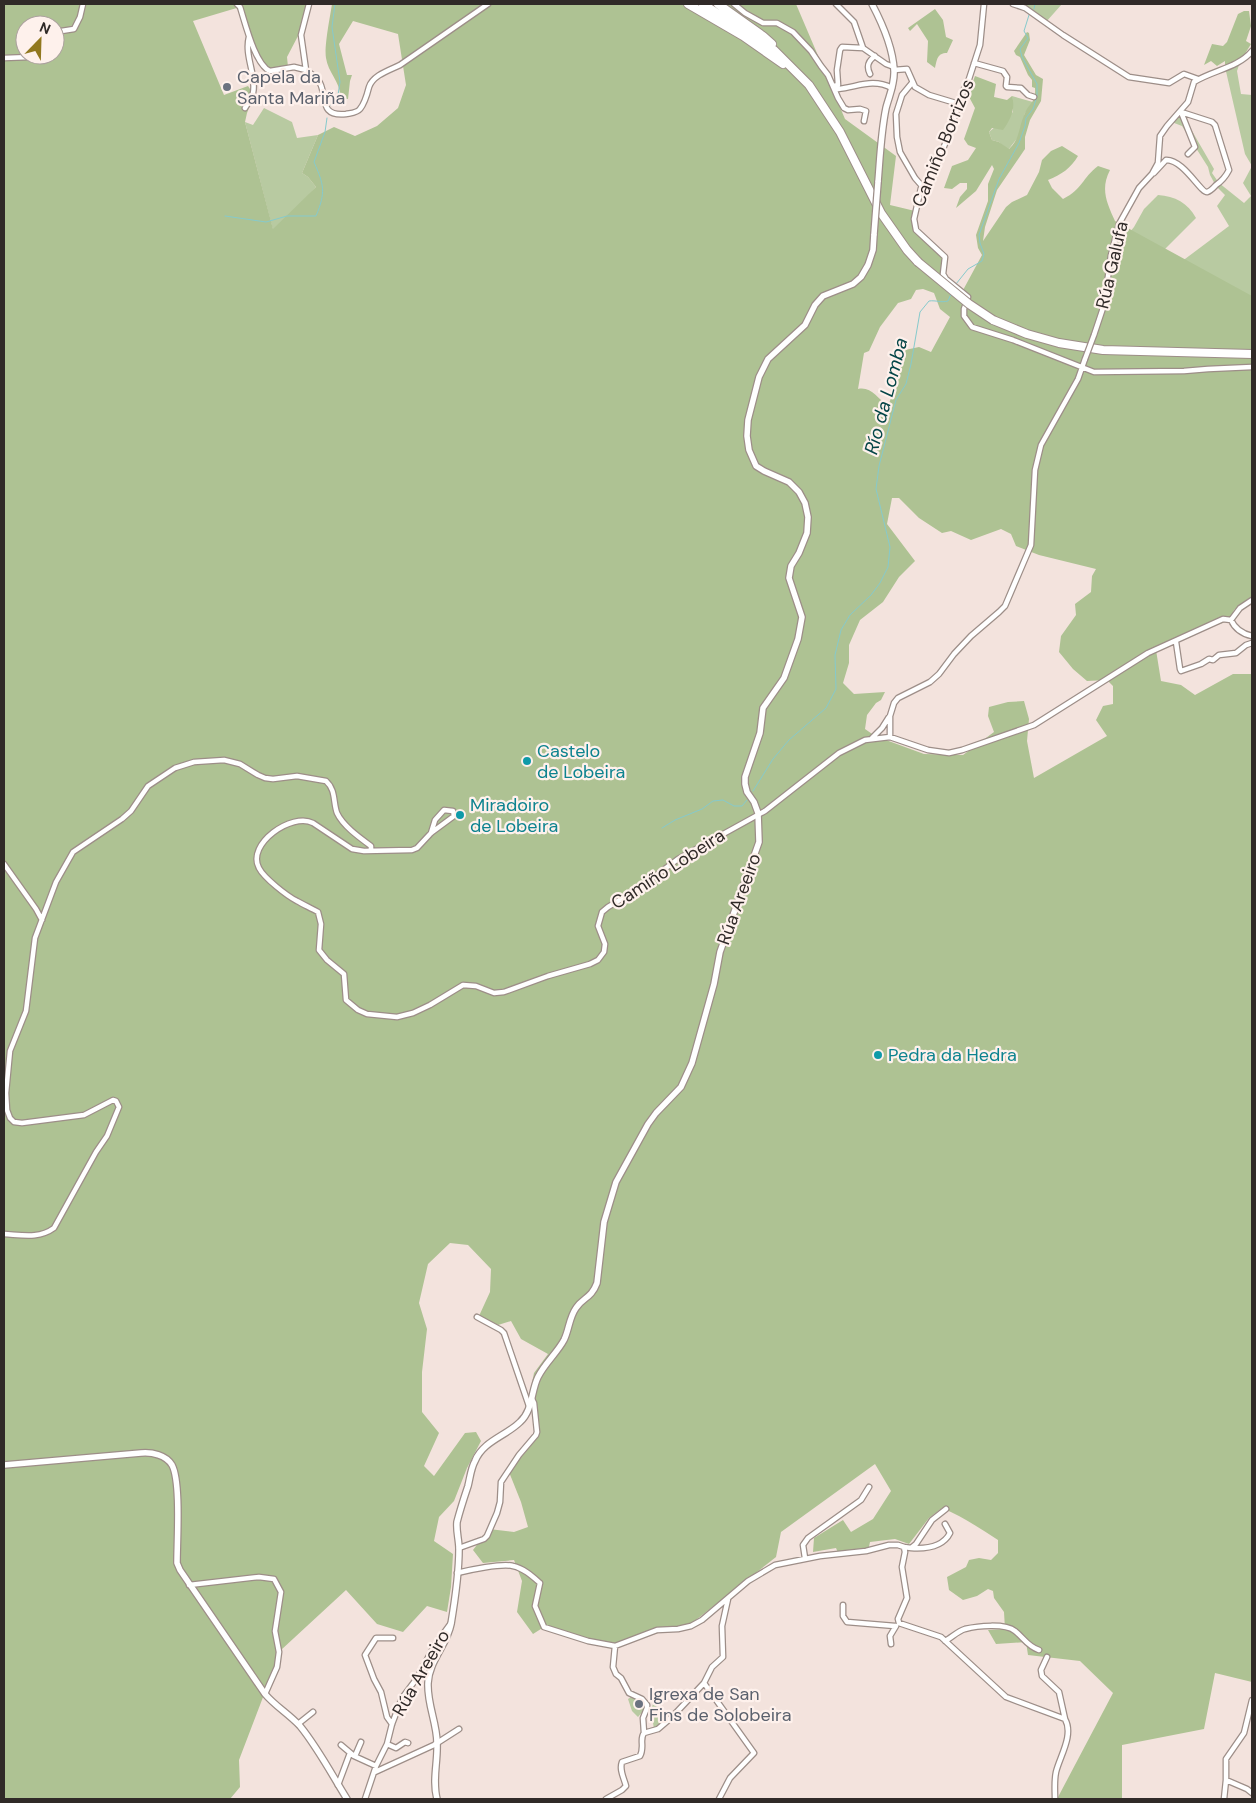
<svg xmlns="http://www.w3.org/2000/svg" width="1256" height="1803" font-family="'DM Sans',sans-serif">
  <rect width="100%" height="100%" fill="#f3e3dd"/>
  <path fill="#b8caa1" d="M1030,4H1062L1046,22L1022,6Z
    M1240,62L1237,71L1241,94L1252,95V312L1181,262L1229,226L1217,206L1225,195L1216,186L1210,175L1208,167L1182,126L1169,121L1181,112L1214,169L1212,173L1219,183L1244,203L1251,196L1243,183L1252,166L1245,154L1225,67Z
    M1012,96L1033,102L1025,113L1019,136L1008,150L999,142L992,140L989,132L1013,112Z
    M264,108L292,122L297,138L318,135L302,173L308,177L316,187L274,234L245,122L253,125Z
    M1158,195C1175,196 1188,203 1196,218L1161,253L1125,238L1134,227L1144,209Z
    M631,1697L642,1701L645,1706L644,1710L638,1717L632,1711L628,1699Z
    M653,1704L670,1717L654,1729L651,1710Z"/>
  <path fill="#aec293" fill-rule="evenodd" d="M4,4H309L298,36L287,57L288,67L266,70L249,37L240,7L193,21L224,95L248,86L254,95L247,113L245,122L273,229L316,187L308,177L302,173L318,135L334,127L355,136L377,126L398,108L406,85L398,34L353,21L339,44L347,75H352L350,81L348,99L340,98C342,84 328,73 326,58C324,47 330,17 332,4H796L845,119L896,156L890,205L915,211L914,225L945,257L943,274L962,292L982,255L978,248L976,235L988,201V184L994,169L992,165L976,191L956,208L960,197L967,189V183H960L952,189L944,188L952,166L968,160L976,148L968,145L964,139L975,108L968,95L975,76L996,84L994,97L1007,100L1012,96C1016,109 1010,120 1003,130L992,128L989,132L992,140L999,142L1009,149C1021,137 1018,128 1025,113C1030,102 1036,103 1035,88L1032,87V80L1028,75L1020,57L1016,55L1014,51L1027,32L1029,33L1030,40L1024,55L1036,75L1043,79L1041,101L1030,120L1025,137V149L997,190L985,227L983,241L1006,207L1012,202L1027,195L1039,172L1042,160L1051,151L1062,146L1078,156C1071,168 1061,175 1048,180L1052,188L1063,199C1083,189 1082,178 1098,166L1110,170C1100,189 1107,203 1115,221L1252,296V596L1234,610L1231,620L1191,634L1156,650L1161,681L1181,685L1195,695L1233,674H1252V1682L1215,1673L1204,1729L1122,1745V1799H1057L1113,1693L1080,1661L1028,1655L1026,1642L996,1644L988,1630L1005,1629L1004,1612L994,1598L993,1591L988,1589L977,1596L963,1600L949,1590L947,1577L966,1567L969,1560L979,1558L991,1560L998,1553V1540C979,1528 962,1516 942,1508L929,1518L909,1544L895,1539L870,1542L868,1551L839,1555L836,1548L813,1552L814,1538L843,1520L851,1532L873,1519L891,1491L875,1464L781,1532L776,1557L692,1623L615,1646L544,1627L533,1634L517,1612L522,1581L514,1560L483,1563L473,1550L489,1529L514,1532L528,1527L521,1502L509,1472L538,1437L531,1388L534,1373L548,1354L521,1339L511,1321L498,1325L479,1316L490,1292L491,1269L468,1245L450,1243L428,1264L419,1303L427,1329L422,1372V1412L439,1433L424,1466L434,1476L465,1433L476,1432L481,1441L467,1468L454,1501L439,1517L434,1541L453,1554L451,1587L447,1612L427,1606L403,1632L377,1624L346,1590L281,1650L239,1760L240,1787L230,1799H4ZM25,25H55V55H25ZM923,289L934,293L940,309L950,317L931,352L919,347L905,350L893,360L900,375L888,406C878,399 871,386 858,389L864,353L869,351L880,327L898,303L911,299L916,290ZM892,498H899L919,518L942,533L951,531L971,540L1001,529L1011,534L1016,546L1039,555L1096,569L1092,576L1091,592L1075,604L1076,615L1061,636L1059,652L1073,669L1087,681L1107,680L1113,686V704L1103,706L1096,720L1107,736L1034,778L1027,741L1029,719L1024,701L1008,702L989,707L988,716L994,732L963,755L924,754L875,736L865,729L867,715L876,703L881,700L885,692L854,694L843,683L849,663V645L860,620L883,602L899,577L915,561L887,524Z
    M935,9L943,20L946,37L953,40L947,53C937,53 937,60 935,68L927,62L928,41L917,24L910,31L908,28Z
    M1244,11H1249L1251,26L1246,41L1251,44L1240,62L1225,67V61L1217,66L1211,61L1204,65L1212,44L1223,46L1227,42L1238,14Z"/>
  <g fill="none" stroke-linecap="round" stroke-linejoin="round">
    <path stroke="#86cacc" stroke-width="1" d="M1034,9L1035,4
      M331,105L338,95L340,82L332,27L335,4
      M225,216L266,222L287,216H316C326,192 324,185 314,162L325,132L327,118
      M956,284L968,269L982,261L984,254L980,243L979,235L999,179L1019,143L1025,126L1026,118L1033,109L1037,96V84L1022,57L1020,49L1028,38L1024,31L1029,15
      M753,791L773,759L789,740L826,708L836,689L835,655L841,630L850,615L871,595L880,583L888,567L890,547L876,489L879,466L896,400L906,384L911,364L920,312L929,301C936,300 941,303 948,301L951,294
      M662,828L675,820L702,809L713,801L723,800L734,806H742L747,800"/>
    <g stroke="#9d8e88" stroke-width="7">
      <path id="minor" d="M237,4L240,7C245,22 255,65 270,71L294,67L306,70L301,35L309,4
        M734,4L745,13L763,23H777L793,32L811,51L821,66L828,75L838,98L844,108L848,110L860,109L866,111L864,121
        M836,4L854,22L863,48
        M984,4L980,45L969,79L964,89L947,139L934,171L928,181L921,188L914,219L916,230L945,257L943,274L946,279L968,297L964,309V316L972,327L1013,340L1094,372L1184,371L1208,369L1252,367
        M1013,4L1025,8L1063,35L1129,77L1169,83L1184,74L1198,79
        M55,32L74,29L80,17L83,4
        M4,58L30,57V55
        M974,63L1003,71L1007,77L1006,86L1007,87L1021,88L1028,95L1034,97
        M306,70C311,74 317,77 320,83C327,97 319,117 346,114C351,113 357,113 360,109C365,103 367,95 369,87C373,75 390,70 400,65L488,4
        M894,70L907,69L915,87L929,95L959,104
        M870,74C866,66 868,61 875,56
        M912,83L902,95L896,114L897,137L900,152L915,178L922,186
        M834,86L838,85L837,70L840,50L842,47L863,48L886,64L894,67
        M837,86L838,89C858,87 872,78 892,88
        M245,108C248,103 252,98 253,93C257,76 244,56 249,37
        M1181,112L1195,147L1188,154
        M1154,173L1166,160C1183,159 1201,193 1207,192C1211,191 1214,187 1216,185C1222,181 1226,176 1229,170L1215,125L1212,122L1181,112
        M1094,335L1104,305L1111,255L1119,224L1139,188L1152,174L1158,163L1160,136L1167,126L1188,102L1194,82C1213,70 1238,68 1252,51
        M1231,620L1240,608L1252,600
        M1176,642L1180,669L1181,671L1201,664L1209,659L1213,660L1219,655L1236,653L1246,645L1252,643
        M890,737V716L894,703L898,698L930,682L939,674L954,654L971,636L999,612L1005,606L1031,545L1035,470L1041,445L1078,379L1085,359
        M872,738L882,728L889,717
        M431,833L435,820L444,810L453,811L454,816L431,833L417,848L412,850L364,851L352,849L313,823C292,812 246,844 259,868C264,878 287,896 297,901C304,905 311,908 318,912L321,924L319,950L327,960L344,974L346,1000L358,1010L367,1014L397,1017L413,1013L430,1005L463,985L476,986L494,993L504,992L548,976L590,964L598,960L604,952L605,944L598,926L602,912L608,907L638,889L678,859L765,811L839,753L865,740L890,737L928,750L949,753L962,750L1034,725L1148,653L1223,619L1231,620C1235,629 1243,634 1252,636
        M4,864L36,909L42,920
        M4,1234C22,1235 39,1239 54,1228L96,1152L107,1136L119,1107L116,1101L113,1100L84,1115L22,1123L14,1122L10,1118L7,1110L6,1093L10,1051L26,1011L35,938L56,882L73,852L122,819L131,811L148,786L175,768L194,762L224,760L240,764L258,775L265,778L273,779L297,776L326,781C336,790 333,802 337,813C343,826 360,838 371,846V851
        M477,1317L501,1330L504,1333L529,1406
        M904,1547L911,1548L916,1544L932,1520L946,1509
        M459,1548L484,1539L487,1536L497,1513L500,1502L501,1482L519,1455L536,1435L537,1432L534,1403L532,1399
        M911,1548C926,1549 943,1547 950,1533L945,1524
        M805,1558L803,1545L808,1538L861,1500L869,1487
        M457,1573C469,1570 502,1563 513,1566C523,1568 532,1576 540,1583L535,1606L544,1627L588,1641L615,1646
        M189,1585L259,1577L274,1579L281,1592L275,1631L279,1652L277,1667L265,1694
        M843,1605V1616L847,1622L895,1626
        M945,1641C951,1638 958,1631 965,1629C977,1626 1005,1623 1015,1631C1024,1638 1027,1646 1039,1650
        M891,1644L890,1636L896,1626
        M1047,1657L1041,1670L1042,1676L1059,1692L1065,1719
        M704,1683L754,1753L730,1778L719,1799
        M1252,1700L1244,1733L1226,1759V1780L1247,1789L1252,1793
        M298,1724L313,1712
        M392,1724L387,1717L381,1692L374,1679L365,1655L376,1638H393
        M644,1733L643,1718L647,1708V1705L642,1699L629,1693L621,1678L616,1674L613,1667L615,1646L657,1630L678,1629L691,1626L702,1620L748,1581L775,1565L820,1556L866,1551L889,1545H898L904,1547L905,1552L902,1567L907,1598L898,1619L899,1623L941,1637L1006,1697L1065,1719C1074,1735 1060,1756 1056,1772C1054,1781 1055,1790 1055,1799
        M387,1744L396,1748L405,1742L408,1743
        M341,1745L354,1756L376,1766
        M355,1756L361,1742
        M375,1772L434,1745L459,1729
        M338,1785L350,1753
        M365,1799L376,1766L387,1744L392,1724L402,1698L417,1678L435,1645L451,1623
        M606,1799L622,1790L626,1786C624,1778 619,1770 622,1762L640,1756C645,1747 639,1739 644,1733L658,1729L672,1717L704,1683L712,1667L723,1657L722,1626L728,1599
        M1224,1799L1226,1780"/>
    </g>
    <g stroke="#9d8e88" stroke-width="8">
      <path id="tertiary" d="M872,4C882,23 893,48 894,70C895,84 889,96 886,108C881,132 880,158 878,182
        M4,1465L141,1453C152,1452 166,1455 172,1465C181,1482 177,1541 177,1563L180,1570L265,1694C275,1706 289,1714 300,1726C318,1748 332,1775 347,1799
        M437,1799C432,1780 438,1762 437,1743C437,1723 427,1704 428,1683C429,1661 447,1645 451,1624C455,1600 459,1573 459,1549C459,1540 456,1531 457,1522C460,1510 464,1498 468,1486C470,1478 471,1468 475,1461C483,1441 506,1436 520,1422C533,1410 531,1391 538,1377C545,1363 557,1353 564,1340C569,1330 569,1318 576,1308C583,1297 591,1299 597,1283L604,1222L616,1182L648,1124L656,1113L681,1087L692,1063L714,984L720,952L759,842L758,813L754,802L747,792L745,784V777L760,733L763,708L784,678L798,639L802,617L789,578L791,566L799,553L807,533L808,517L805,503L799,492L789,482L764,471L756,466L749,450L747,436L748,420L759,377L768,359L805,325L815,305L823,296L853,284L861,277L868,265L873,250L874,234"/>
    </g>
    <g stroke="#9d8e88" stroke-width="10">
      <path id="trunk" d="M688,4L743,36L783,64
        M703,4L774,50L809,85L840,132L881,213L907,250L918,262
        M718,4L763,36L772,44
        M993,320L1027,334L1059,343L1103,350L1252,354"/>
    </g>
    <use href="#minor" stroke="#fff" stroke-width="4.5"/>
    <use href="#tertiary" stroke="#fff" stroke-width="5.5"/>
    <use href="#trunk" stroke="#fff" stroke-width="8"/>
    <g stroke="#9d8e88" stroke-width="7" stroke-linecap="butt">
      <path id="minor-bridge" d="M1085,359L1094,335"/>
    </g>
    <g stroke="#9d8e88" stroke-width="8" stroke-linecap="butt">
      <path id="tertiary-bridge" d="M874,234L878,182"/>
    </g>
    <g stroke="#9d8e88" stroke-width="10" stroke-linecap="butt">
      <path id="trunk-bridge" d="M918,262L969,304L993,320"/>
    </g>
    <use href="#minor-bridge" stroke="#fff" stroke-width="4.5"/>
    <use href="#tertiary-bridge" stroke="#fff" stroke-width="5.5"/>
    <use href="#trunk-bridge" stroke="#fff" stroke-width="8"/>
  </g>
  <g fill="#6b7280" stroke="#fef1ec" stroke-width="2">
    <circle cx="227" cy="87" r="5"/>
    <circle cx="639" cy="1704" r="5"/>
  </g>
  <g fill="#0f9aa8" stroke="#fef1ec" stroke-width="2">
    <circle cx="527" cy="761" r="5"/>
    <circle cx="460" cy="815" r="5"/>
    <circle cx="878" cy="1055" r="5"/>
  </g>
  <g text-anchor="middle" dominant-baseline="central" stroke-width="4.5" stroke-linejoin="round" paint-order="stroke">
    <g font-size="18" fill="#5b616d" stroke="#fef1ec" text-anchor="start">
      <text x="237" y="77">Capela da<tspan x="237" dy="21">Santa Mariña</tspan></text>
      <text x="649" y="1694">Igrexa de San<tspan x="649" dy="21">Fins de Solobeira</tspan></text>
    </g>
    <g font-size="18" fill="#302a28" stroke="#fef1ec">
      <text transform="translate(943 143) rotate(-68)">Camiño Borrizos</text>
      <text transform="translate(1112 265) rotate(-77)">Rúa Galufa</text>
      <text transform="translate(668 869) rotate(-33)">Camiño Lobeira</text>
      <text transform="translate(739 899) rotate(-70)">Rúa Areeiro</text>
      <text transform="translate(421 1673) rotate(-60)">Rúa Areeiro</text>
    </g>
    <g font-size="18" fill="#0d838f" stroke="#fef1ec" text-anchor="start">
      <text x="537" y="751">Castelo<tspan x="537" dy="21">de Lobeira</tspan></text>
      <text x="470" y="805">Miradoiro<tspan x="470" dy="21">de Lobeira</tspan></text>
      <text x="888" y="1055">Pedra da Hedra</text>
    </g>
    <g font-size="19" font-style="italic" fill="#044547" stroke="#fef1ec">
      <text transform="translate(886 396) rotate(-75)">Río da Lomba</text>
    </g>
  </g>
  <rect width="1256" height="1803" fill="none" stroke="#302a28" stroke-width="10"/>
  <g transform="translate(40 40) rotate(23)"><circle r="24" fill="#fef1ec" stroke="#aca19e"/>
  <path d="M0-4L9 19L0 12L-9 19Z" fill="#91781f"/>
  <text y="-8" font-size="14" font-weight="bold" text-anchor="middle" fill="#302a28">N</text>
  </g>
</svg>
